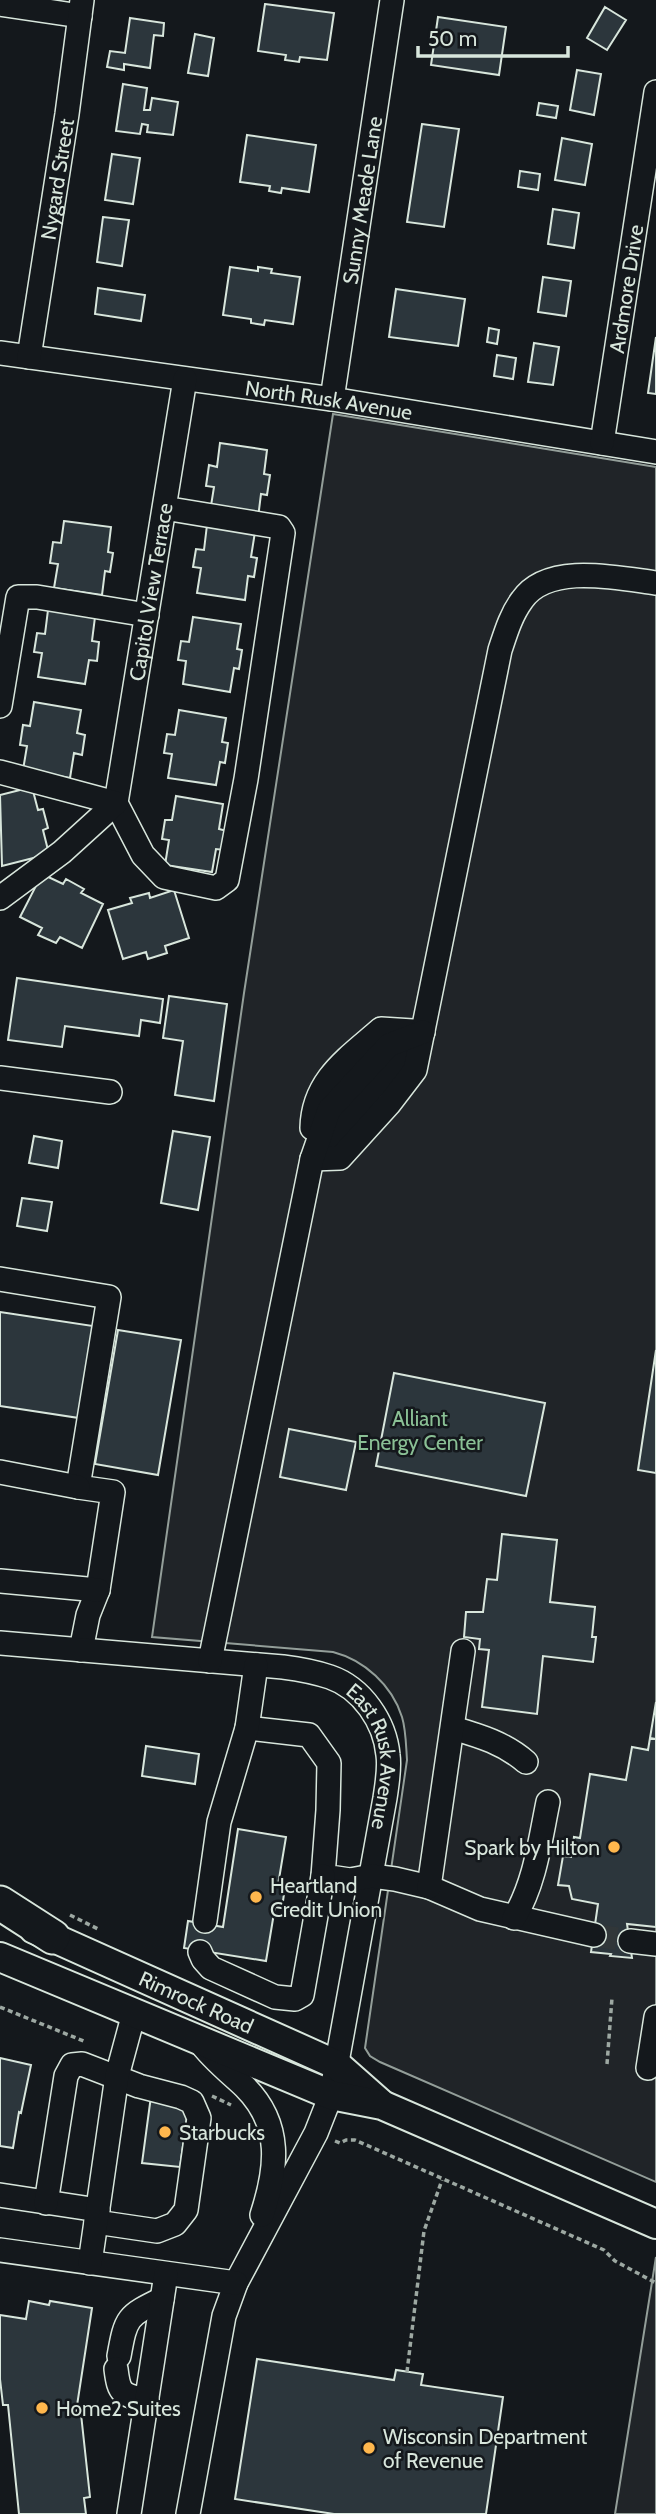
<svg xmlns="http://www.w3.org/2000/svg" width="656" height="2514" font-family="Cabin,sans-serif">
  <rect width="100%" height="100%" fill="#14181c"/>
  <path fill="#202428" stroke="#939e99" stroke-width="2" d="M333,414L656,467V2182L380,2062L370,2056L365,2048L407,1760C406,1746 406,1730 402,1717C392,1685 364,1660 333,1652L152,1637L244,993Z
    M656,2257V2514H615Z"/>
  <path fill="#2c363c" stroke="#d8e6dc" stroke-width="2" d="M265,4L334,13L327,60L300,57L299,62L285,60L286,55L258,51Z
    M605,7L626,20L607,50L587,38Z
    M438,17L506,27L499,75L431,65Z
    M130,18L164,23L163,36L154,35L150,68L124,64V70L107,67L110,51L125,53Z
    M195,34L214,38L208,76L188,73Z
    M577,70L601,74L594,115L570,110Z
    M123,84L147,88L144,110H150L152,98L178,102L173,135L147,132L148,125L142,124L140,134L116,131Z
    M539,103L558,106L556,118L537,115Z
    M422,124L459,129L444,227L407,222Z
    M247,135L316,145L309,192L282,188L281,193L269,191L270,186L240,182Z
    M562,138L592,144L585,185L555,180Z
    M112,154L140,158L133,204L105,200Z
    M520,171L540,174L538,190L518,187Z
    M553,209L579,213L574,248L548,244Z
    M103,217L129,220L122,266L97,262Z
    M230,267L258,271V267L272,269L271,273L300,277L293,324L265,320L264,325L251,323V319L223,315Z
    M543,277L571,281L566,316L538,312Z
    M98,288L145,295L141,321L95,314Z
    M396,289L465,299L458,346L389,337Z
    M489,328L499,330L497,344L487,342Z
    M656,337V394L648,393Z
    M534,343L559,347L553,385L528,382Z
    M497,355L516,358L513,379L494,376Z
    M220,443L267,450L264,474L270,475L267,495L261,494L258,518L210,512L214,487L206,486L209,465L217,467Z
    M64,521L111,527L108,552L113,553L110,572L105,571L102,595L54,588L58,564L50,563L53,542L61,543Z
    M207,525L255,532L251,557L257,558L254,577L248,576L245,600L197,593L201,568L193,567L196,549L204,550Z
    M48,610L95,617L92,641L99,642L97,661L89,660L85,684L38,677L42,653L34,652L37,633L45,634Z
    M193,617L241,624L237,649L242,650L239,669L234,668L230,692L183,684L186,661L178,660L181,641L189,642Z
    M34,702L81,710L77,733L85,735L82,755L74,753L70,778L23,770L27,746L20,745L23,725L30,726Z
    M179,710L226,718L222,742L228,743L225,763L220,762L216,785L168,778L172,754L164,753L167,734L175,735Z
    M32,787L38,810L43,809L48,828L43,830L49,854L2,866L0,795Z
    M176,796L223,804L219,829L227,831L224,850L216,849L212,872L165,865L169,840L162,839L165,820H172Z
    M42,874L63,884L66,879L84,889L81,893L103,904L82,948L60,937L56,943L38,935L42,928L20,917Z
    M174,890L189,938L165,946L167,953L148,959L146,952L123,959L108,910L132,903L130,898L149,893L150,898Z
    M17,978L163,999L160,1023L141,1020L139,1036L65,1026L62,1047L8,1040Z
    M169,996L227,1004L214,1101L175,1095L183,1041L163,1038Z
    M173,1131L210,1137L198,1210L161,1203Z
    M34,1136L62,1141L58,1168L29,1163Z
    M22,1198L52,1202L47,1231L17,1226Z
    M0,1312L93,1326L79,1418L0,1406Z
    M118,1330L181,1340L158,1475L95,1464Z
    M656,1350V1473L638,1470Z
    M394,1373L545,1403L526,1496L376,1466Z
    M289,1429L356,1442L346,1490L280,1477Z
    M502,1534L557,1540L550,1602L595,1607L592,1637H596L593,1662L543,1656L537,1714L482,1707L489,1650L479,1649L480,1639L464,1637L466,1612H483L487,1579L497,1580Z
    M656,1702V1739L650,1738Z
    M650,1738L656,1739V1927L627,1924L632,1958L610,1956L611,1954L591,1952L598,1904L572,1899L569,1886L558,1885L563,1856L571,1857L574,1837L580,1838L590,1774L626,1780L632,1747L648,1750Z
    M146,1746L199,1754L195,1784L142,1776Z
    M238,1829L286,1837L278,1885L285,1887L282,1908L275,1907L266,1961L184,1948L188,1921L223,1927Z
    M0,2058L31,2065L21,2113L19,2112L13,2148L0,2146Z
    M151,2096L189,2102L180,2167L142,2163Z
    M29,2301L49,2305L50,2301L92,2308L76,2412L81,2414L90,2497L84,2498L86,2514H19L8,2405H3L0,2379V2315L26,2319Z
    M257,2359L394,2380L396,2370L423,2374L421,2385L503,2397L486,2514H334L235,2499Z"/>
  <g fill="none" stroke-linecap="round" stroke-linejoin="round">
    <path stroke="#313739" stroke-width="23" stroke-dasharray="23 11" stroke-linecap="butt" d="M594,1935L630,1941"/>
    <g stroke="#d8e6dc" stroke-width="26">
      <g id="minor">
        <path d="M0,4L80,16"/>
        <path id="s1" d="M0,353L332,399L656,452"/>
        <path id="s2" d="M29,357L67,114L82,0"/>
        <path id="s3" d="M332,399L392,0"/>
        <path id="s4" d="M602,443L656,92"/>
        <path id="s5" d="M164,508L279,527L283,533L246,779L227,880L216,888L164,877L143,855L116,803L185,379"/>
        <path d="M0,706L18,597H37L147,615"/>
        <path d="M0,772L116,803L62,852L0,898"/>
        <path d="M0,1078L110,1092"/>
        <path d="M312,1128C313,1080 348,1058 381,1029L413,1031"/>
        <path d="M318,1151L420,1035"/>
        <path d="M312,1159L340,1158L389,1104L415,1070L500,650C506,632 511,615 522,600C548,562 618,578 656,583"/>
        <path d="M0,1279L109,1297L78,1487L113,1492L98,1590L88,1615L81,1650"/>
        <path d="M0,1472L78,1487"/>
        <path d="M0,1581L98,1590"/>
        <path id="s6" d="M0,1643L283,1667C299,1669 315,1672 330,1677C362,1688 385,1722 388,1755C390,1769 387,1784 385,1798L331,2095L316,2133L236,2283L224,2316L188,2514"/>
        <path d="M210,1661L312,1159L329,1110L389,1045L423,1032"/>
        <path d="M247,1728L309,1735L329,1763L328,1810L323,1876L350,1880L372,1876L395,1879L429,1887L480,1909L594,1935"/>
        <path d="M453,1728C480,1736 504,1743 526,1762"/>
        <path d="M429,1887L463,1651"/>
        <path d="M514,1918C535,1883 540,1841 548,1802"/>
        <path d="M205,1921L219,1822L247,1728L256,1665"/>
        <path d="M630,1941L656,1944"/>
        <path d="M200,1952L203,1959L211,1968L275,1997L295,1999L302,1995L323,1876"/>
        <path d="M199,2041C212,2059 229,2072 245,2087C283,2125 277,2169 262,2215"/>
        <path d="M648,2068L656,2017"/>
        <path d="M0,2195L98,2210"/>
        <path d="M46,2203L66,2076L72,2065L82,2064L139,2086L181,2097L192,2102L199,2118L186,2210L175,2224L157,2231L96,2222"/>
        <path d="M0,2250L236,2283"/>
        <path d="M90,2263L117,2076L134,2013"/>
        <path d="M119,2356C126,2317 127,2316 162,2299"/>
        <path d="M116,2369C119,2394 122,2395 147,2400"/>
        <path d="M129,2514L166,2274"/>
      </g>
    </g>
    <g stroke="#d8e6dc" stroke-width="32">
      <g id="major">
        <path id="s7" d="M34,1929L337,2065L380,2103"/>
        <path d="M0,1957L331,2095L382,2105L656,2224"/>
      </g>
    </g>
    <g stroke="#d8e6dc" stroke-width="37">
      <path id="highway" d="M0,1903L53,1937"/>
    </g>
    <path stroke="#9da8a2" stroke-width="3.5" stroke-dasharray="5 3.5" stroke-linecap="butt" d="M70,1915L100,1930
      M0,2007L86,2042
      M607,2064L612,1998
      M212,2096L231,2105
      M335,2141L340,2143L346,2140H355L604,2250L615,2261L656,2283
      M407,2372L424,2231L442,2180"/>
    <use href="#minor" stroke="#14181c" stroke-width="23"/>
    <use href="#major" stroke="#14181c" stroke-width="28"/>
    <use href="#highway" stroke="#14181c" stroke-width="33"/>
  </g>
  <g fill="#ffb74d" stroke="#14181c" stroke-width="2.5">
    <circle cx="614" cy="1847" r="7"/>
    <circle cx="256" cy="1897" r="7"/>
    <circle cx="165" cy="2132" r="7"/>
    <circle cx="42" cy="2408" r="7"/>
    <circle cx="369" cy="2448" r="7"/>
  </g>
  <g text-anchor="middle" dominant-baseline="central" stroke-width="5" stroke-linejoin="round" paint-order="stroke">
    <g font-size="21" fill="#d8e6dc" stroke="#14181c">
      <text stroke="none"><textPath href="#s2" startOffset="180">Nygard Street</textPath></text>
      <text stroke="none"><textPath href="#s3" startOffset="201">Sunny Meade Lane</textPath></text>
      <text stroke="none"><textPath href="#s4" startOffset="156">Ardmore Drive</textPath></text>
      <text stroke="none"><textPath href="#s1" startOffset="332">North Rusk Avenue</textPath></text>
      <text stroke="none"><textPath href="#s5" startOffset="845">Capitol View Terrace</textPath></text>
      <text stroke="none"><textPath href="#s6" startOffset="432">East Rusk Avenue</textPath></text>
      <text stroke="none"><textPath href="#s7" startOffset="178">Rimrock Road</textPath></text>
    </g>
    <g font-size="21" fill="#8ac095" stroke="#14181c">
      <text x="420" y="1418">Alliant<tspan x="420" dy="24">Energy Center</tspan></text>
    </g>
    <g font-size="21" fill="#d8e6dc" stroke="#14181c" text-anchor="start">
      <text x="600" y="1847" text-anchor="end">Spark by Hilton</text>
      <text x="270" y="1885">Heartland<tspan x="270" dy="24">Credit Union</tspan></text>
      <text x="179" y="2132">Starbucks</text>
      <text x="56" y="2408">Home2 Suites</text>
      <text x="383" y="2436">Wisconsin Department<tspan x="383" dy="24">of Revenue</tspan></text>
    </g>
  </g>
  <path d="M418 46v10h150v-10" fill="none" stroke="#d8e6dc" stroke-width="3.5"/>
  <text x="428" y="46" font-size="21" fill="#d8e6dc" stroke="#14181c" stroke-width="5" paint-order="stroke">50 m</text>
</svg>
